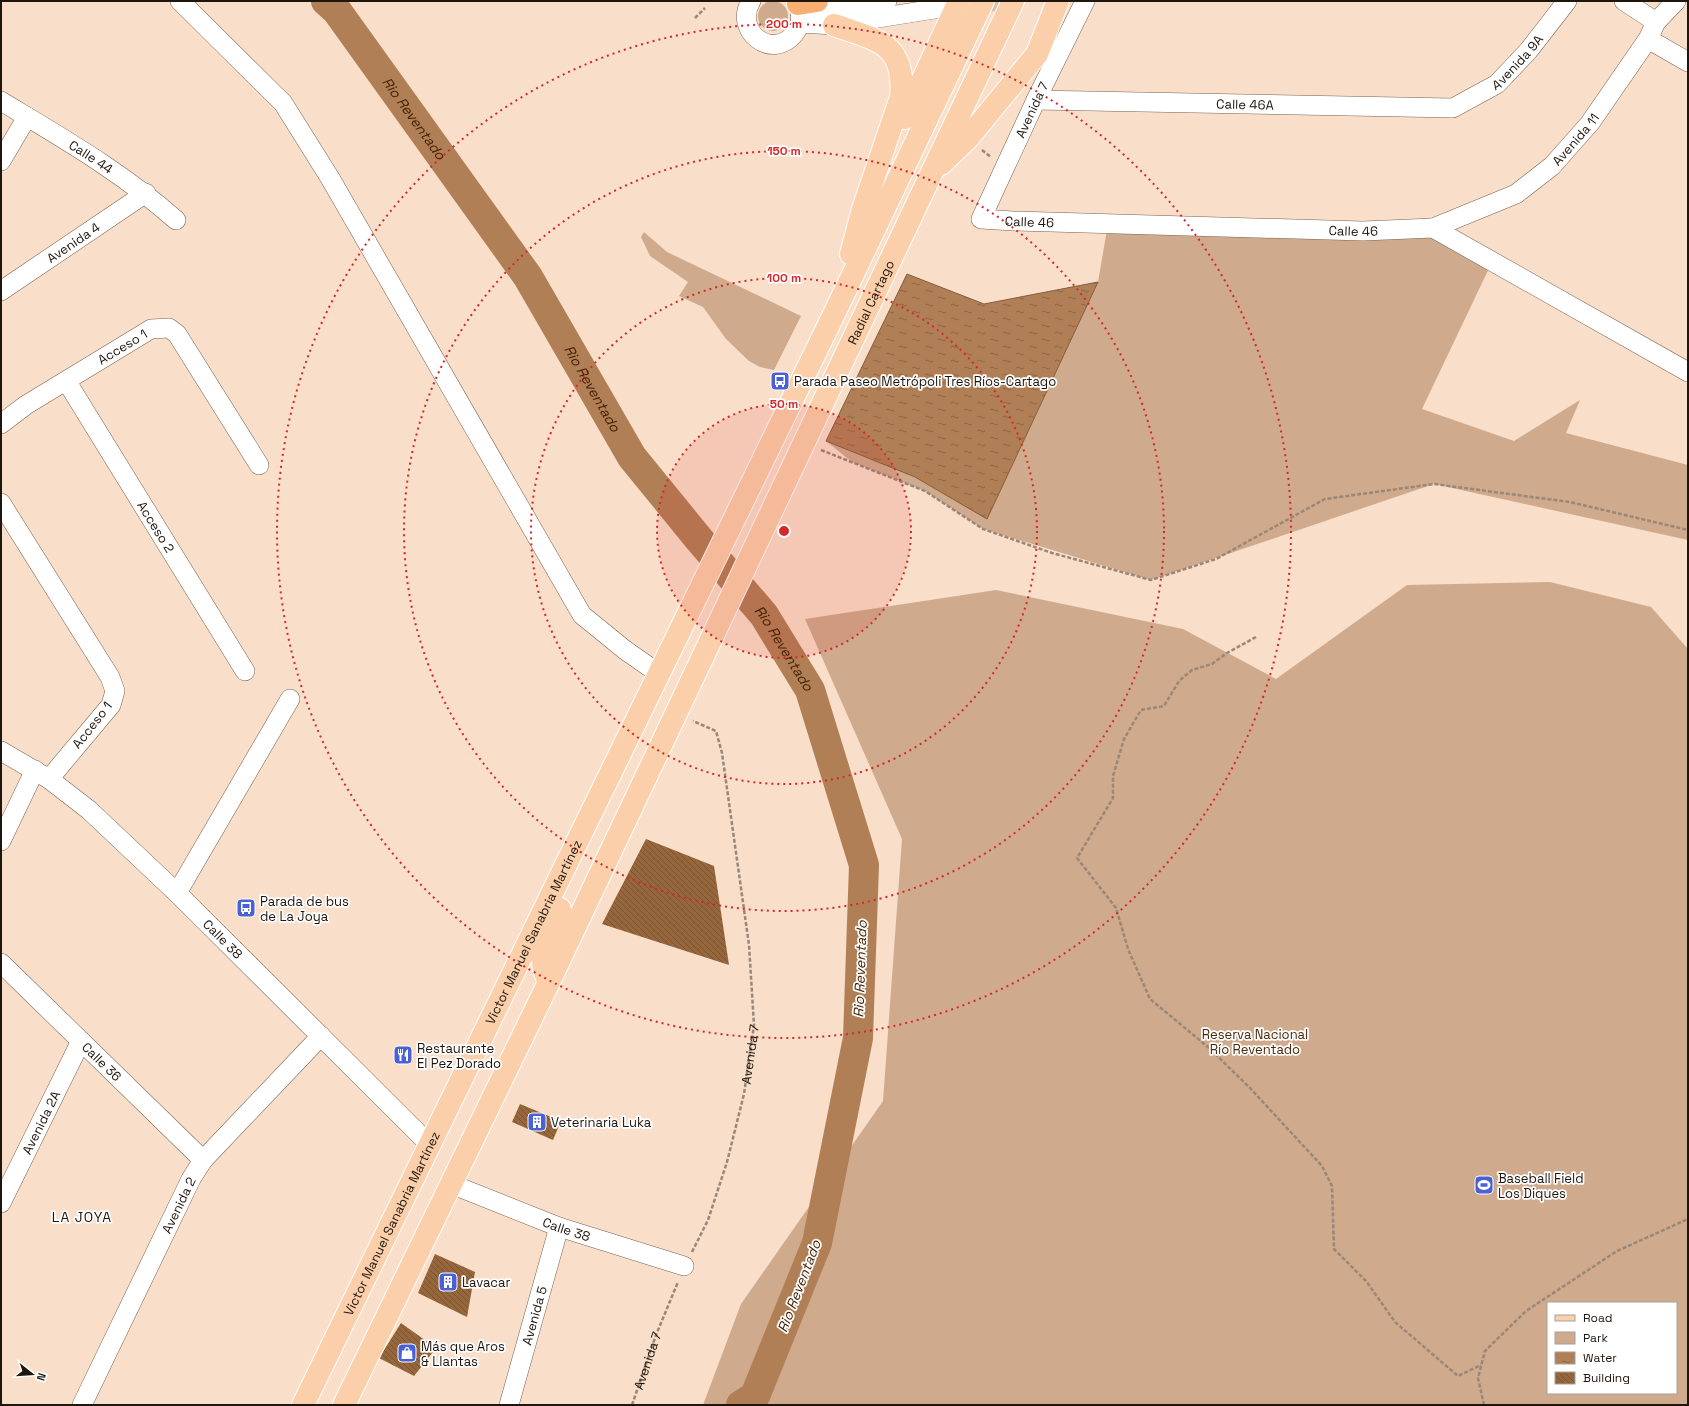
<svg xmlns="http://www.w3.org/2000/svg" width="1689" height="1406" font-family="'Space Grotesk',sans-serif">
  <defs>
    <pattern id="water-ripples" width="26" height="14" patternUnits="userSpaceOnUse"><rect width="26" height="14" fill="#b17f55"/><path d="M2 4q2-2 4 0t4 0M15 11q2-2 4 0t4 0" fill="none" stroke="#8f6745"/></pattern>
    <pattern id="building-back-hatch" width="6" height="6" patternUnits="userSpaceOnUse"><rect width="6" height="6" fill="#96663c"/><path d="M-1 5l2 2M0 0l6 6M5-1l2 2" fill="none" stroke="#7a5331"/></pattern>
  </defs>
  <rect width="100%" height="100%" fill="#f9dec9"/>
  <path fill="#d0aa8c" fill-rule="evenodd" d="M758 16a15 15 0 1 1 30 0a15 15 0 1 1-30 0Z
    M1108,224L1433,228L1492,262L1422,409L1514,441L1580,400L1566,433L1688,465V540L1434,484L1151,580L983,529L925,491L852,462L826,441L907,274L984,304L1098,282Z
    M644,232L667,252L801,316L774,370L760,367L749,361L726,339L703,307L679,296L688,282L650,256L641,237Z
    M1550,582L1651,607L1688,649V1405H703L741,1304L883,1101L902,839L805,619L996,590L1183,629L1276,679L1407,585ZM1548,1303H1676V1393H1548Z"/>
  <path fill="url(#water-ripples)" stroke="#855f3f" d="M907,274L984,304L1098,282L987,519L915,477L826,441Z"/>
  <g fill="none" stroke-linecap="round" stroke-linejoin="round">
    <path stroke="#b17f55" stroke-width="30" id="s1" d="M326,1L337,11L528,277L632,457L698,538L764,615L810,690L864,865L858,1038L817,1243L755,1396L741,1405"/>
  </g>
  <path fill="url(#building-back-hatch)" d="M646,839L714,866L729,965L602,924Z
    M520,1104L561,1121L553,1140L512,1122Z
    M435,1254L475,1272L467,1317L418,1293Z
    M401,1323L436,1348L414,1376L379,1358Z"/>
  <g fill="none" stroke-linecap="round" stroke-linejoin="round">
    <path stroke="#d8c0ad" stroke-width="19" stroke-dasharray="19 10" stroke-linecap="butt" d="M953,6L999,1"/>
    <g stroke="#79624f" stroke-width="20">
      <g id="minor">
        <path d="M180,1L283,103L330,178L582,615L625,650L658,673"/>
        <path d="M751,1C733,31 772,61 794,34C799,28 802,20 800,11"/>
        <path id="s4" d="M1085,1L1036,100L981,219L1013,221L1363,231L1433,228L1688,372"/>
        <path d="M1624,1L1656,22"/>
        <path d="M800,13L887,1"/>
        <path d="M800,23L834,25L953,6"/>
        <path d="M1648,39L1688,62"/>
        <path id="s5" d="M1036,100L1453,108L1497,84L1529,50L1567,1"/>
        <path id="s6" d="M1,101C62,138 122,172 176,220"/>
        <path d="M1,161L27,117"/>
        <path id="s7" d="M1433,228L1516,194L1552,166L1590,123L1648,39L1656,22L1676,1"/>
        <path id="s8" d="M1,291L146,193"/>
        <path id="s9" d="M67,382L245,671"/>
        <path id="s10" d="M1,424L26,405L151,329L169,328L177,334L259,465"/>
        <path d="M1,503L110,677L115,691L111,705L49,779"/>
        <path id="s11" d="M1,751L49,779L89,810L177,893L430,1145"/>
        <path d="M1,841L35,770"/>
        <path d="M177,893L290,699"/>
        <path id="s12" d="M1,963L203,1160"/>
        <path id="s13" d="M451,1184L559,1227L684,1266"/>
        <path id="s14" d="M1,1203L81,1041"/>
        <path id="s15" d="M82,1405L191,1179L203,1160L321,1036"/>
        <path id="s16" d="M509,1405L559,1227"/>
      </g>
    </g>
    <g stroke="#fff" stroke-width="24">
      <g id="major">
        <path d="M834,25C877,40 906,43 901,97L863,209L851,254"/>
        <path d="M905,118L959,1"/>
        <path d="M941,164L968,138L1037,54L1058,1"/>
        <path d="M549,982C534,954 550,935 560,909"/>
        <path id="s17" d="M303,1405L836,310L983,1"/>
        <path id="s18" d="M344,1405L549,982L1013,1"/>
      </g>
    </g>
    <g stroke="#fff" stroke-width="24">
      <path id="highway" d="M798,4L817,1"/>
    </g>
    <g stroke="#9a8778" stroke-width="2.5" stroke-dasharray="4 2" stroke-linecap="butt">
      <path d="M695,18L705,8"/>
      <path d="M982,150L991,157"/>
      <path d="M821,450L925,491L983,529L1052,553L1151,580L1216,559L1325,499L1434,484L1570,502L1688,530"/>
      <path d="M1256,637L1227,653L1212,664L1192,670L1179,681L1164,706L1141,710L1124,739L1113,776V798L1077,858L1116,908L1128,949L1150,999L1208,1047L1250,1088L1322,1166L1332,1186L1334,1249L1366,1281L1395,1322L1458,1376L1481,1365"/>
      <path id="s2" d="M692,1252L708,1220L727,1162L744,1094L754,1025L749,945L722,753L716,731L693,721"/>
      <path id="s3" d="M632,1405L656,1335L678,1282"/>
      <path d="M1484,1405L1478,1378L1485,1351L1526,1311L1617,1251L1688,1219"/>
    </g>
    <use href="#minor" stroke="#fff" stroke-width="19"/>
    <use href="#major" stroke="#facfaa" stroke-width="22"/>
    <use href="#highway" stroke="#f7af72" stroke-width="22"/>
  </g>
  <circle cx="784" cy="531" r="127" fill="#d62828" fill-opacity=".12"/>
  <g fill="none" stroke="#d62828" stroke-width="2" stroke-dasharray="2 4">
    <circle cx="784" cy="531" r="127"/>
    <circle cx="784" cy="531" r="253"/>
    <circle cx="784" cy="531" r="380"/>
    <circle cx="784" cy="531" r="507"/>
  </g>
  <defs>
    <g id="bus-square" transform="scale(1)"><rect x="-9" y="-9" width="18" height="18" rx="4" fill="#4961d5" stroke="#fff"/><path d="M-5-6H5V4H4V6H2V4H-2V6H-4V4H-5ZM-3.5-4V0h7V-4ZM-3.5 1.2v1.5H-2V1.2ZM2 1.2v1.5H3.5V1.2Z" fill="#fff"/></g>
    <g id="restaurant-square" transform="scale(1)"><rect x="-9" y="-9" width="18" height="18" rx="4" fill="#4961d5" stroke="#fff"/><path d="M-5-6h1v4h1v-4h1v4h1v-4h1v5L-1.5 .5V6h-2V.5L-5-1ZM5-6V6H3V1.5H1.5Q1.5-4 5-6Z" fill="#fff"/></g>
    <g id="building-square" transform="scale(1)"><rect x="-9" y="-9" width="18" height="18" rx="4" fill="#4961d5" stroke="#fff"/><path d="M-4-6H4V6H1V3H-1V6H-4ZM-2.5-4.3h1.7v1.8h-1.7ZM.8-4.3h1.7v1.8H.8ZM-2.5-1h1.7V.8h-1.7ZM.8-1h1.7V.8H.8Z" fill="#fff"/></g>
    <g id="stadium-square" transform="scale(1)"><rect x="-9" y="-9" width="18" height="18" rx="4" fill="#4961d5" stroke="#fff"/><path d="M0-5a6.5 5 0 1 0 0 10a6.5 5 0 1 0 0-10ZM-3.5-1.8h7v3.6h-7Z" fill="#fff"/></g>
    <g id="shop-square" transform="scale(1)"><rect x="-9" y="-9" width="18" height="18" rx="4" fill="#4961d5" stroke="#fff"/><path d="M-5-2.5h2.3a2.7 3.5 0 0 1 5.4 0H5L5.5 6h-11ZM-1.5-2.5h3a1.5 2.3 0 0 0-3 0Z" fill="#fff"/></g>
  </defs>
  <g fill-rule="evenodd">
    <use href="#bus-square" x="780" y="381"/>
    <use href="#bus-square" x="246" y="908"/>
    <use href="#restaurant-square" x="403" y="1055"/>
    <use href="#building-square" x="537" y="1122"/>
    <use href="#stadium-square" x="1484" y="1185"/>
    <use href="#building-square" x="448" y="1282"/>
    <use href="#shop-square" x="407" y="1353"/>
  </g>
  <g text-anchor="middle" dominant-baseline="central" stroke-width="3.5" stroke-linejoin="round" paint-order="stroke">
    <g font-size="13" fill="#1e150d" stroke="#fff">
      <text stroke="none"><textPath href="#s5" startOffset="497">Avenida 9A</textPath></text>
      <text stroke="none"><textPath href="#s5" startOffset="209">Calle 46A</textPath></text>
      <text transform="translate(1032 110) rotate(-65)">Avenida 7</text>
      <text stroke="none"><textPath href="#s7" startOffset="171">Avenida 11</textPath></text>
      <text stroke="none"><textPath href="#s6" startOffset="106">Calle 44</textPath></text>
      <text stroke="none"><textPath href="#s4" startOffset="290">Calle 46</textPath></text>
      <text stroke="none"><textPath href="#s4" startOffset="614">Calle 46</textPath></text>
      <text stroke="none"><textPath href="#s8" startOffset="87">Avenida 4</textPath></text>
      <text stroke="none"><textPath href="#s18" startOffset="1222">Radial Cartago</textPath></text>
      <text stroke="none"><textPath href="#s10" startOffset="144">Acceso 1</textPath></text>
      <text stroke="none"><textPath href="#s9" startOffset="170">Acceso 2</textPath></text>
      <text transform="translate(92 725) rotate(-52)">Acceso 1</text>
      <text stroke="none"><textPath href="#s17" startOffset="526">Victor Manuel Sanabria Martínez</textPath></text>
      <text stroke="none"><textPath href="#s11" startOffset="292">Calle 38</textPath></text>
      <text stroke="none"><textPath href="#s2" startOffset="207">Avenida 7</textPath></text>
      <text stroke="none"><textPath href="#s12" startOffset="141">Calle 36</textPath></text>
      <text stroke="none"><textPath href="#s14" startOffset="90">Avenida 2A</textPath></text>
      <text stroke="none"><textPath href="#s15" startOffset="222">Avenida 2</textPath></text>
      <text stroke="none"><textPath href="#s17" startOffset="202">Victor Manuel Sanabria Martínez</textPath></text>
      <text stroke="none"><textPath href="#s13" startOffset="124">Calle 38</textPath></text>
      <text stroke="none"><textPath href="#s16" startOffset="93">Avenida 5</textPath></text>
      <text stroke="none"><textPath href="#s3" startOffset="47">Avenida 7</textPath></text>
    </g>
    <g font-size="13" fill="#1e150d" stroke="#fff" text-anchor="start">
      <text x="794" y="381">Parada Paseo Metrópoli Tres Ríos-Cartago</text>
      <text x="260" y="901">Parada de bus<tspan x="260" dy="15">de La Joya</tspan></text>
      <text x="417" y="1048">Restaurante<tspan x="417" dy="15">El Pez Dorado</tspan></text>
      <text x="551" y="1122">Veterinaria Luka</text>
      <text x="1498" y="1178">Baseball Field<tspan x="1498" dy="15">Los Diques</tspan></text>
      <text x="462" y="1282">Lavacar</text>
      <text x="421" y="1346">Más que Aros<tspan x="421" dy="15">&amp; Llantas</tspan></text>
    </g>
    <g font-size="13" fill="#4b2906" stroke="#fff">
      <text x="1255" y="1034">Reserva Nacional<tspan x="1255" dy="15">Río Reventado</tspan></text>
    </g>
    <g font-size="14" font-style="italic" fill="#411f00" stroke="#fff">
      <text stroke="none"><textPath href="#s1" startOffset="147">Rio Reventado</textPath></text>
      <text stroke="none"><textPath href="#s1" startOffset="471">Rio Reventado</textPath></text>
      <text stroke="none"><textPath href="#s1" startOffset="795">Rio Reventado</textPath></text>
      <text transform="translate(860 969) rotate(-88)">Rio Reventado</text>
      <text transform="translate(799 1286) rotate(-69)">Rio Reventado</text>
    </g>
    <g font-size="14" letter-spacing="1" fill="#1e150d" stroke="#fff">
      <text x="82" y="1217">LA JOYA</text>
    </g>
  </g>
  <circle cx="784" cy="531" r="6" fill="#d62828" stroke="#fff" stroke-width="2"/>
  <g font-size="12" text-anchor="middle" font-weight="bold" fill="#d62828" stroke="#fff" stroke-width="3.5" stroke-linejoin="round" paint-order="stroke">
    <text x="784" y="28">200 m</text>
    <text x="784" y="155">150 m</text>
    <text x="784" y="282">100 m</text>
    <text x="784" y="408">50 m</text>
  </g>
  <rect width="1689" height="1406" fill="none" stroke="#1e150d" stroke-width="4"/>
  <rect x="1547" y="1302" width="130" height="92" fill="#ffffff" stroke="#a5a19e"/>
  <rect x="1555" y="1315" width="20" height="6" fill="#facfaa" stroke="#a5a19e"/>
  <text x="1583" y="1322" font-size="12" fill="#1e150d">Road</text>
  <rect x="1555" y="1332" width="20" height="12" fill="#d0aa8c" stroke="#a5a19e"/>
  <text x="1583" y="1342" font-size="12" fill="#1e150d">Park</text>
  <rect x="1555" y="1352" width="20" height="12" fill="url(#water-ripples)" stroke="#a5a19e"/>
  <text x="1583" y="1362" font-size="12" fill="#1e150d">Water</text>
  <rect x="1555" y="1372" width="20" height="12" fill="url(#building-back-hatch)" stroke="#a5a19e"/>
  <text x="1583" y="1382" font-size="12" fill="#1e150d">Building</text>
  <g transform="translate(32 1374) rotate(107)" stroke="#ffffff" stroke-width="3" paint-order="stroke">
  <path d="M0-3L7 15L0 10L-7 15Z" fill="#1e150d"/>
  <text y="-6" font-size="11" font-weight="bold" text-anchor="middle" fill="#1e150d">N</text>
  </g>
</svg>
